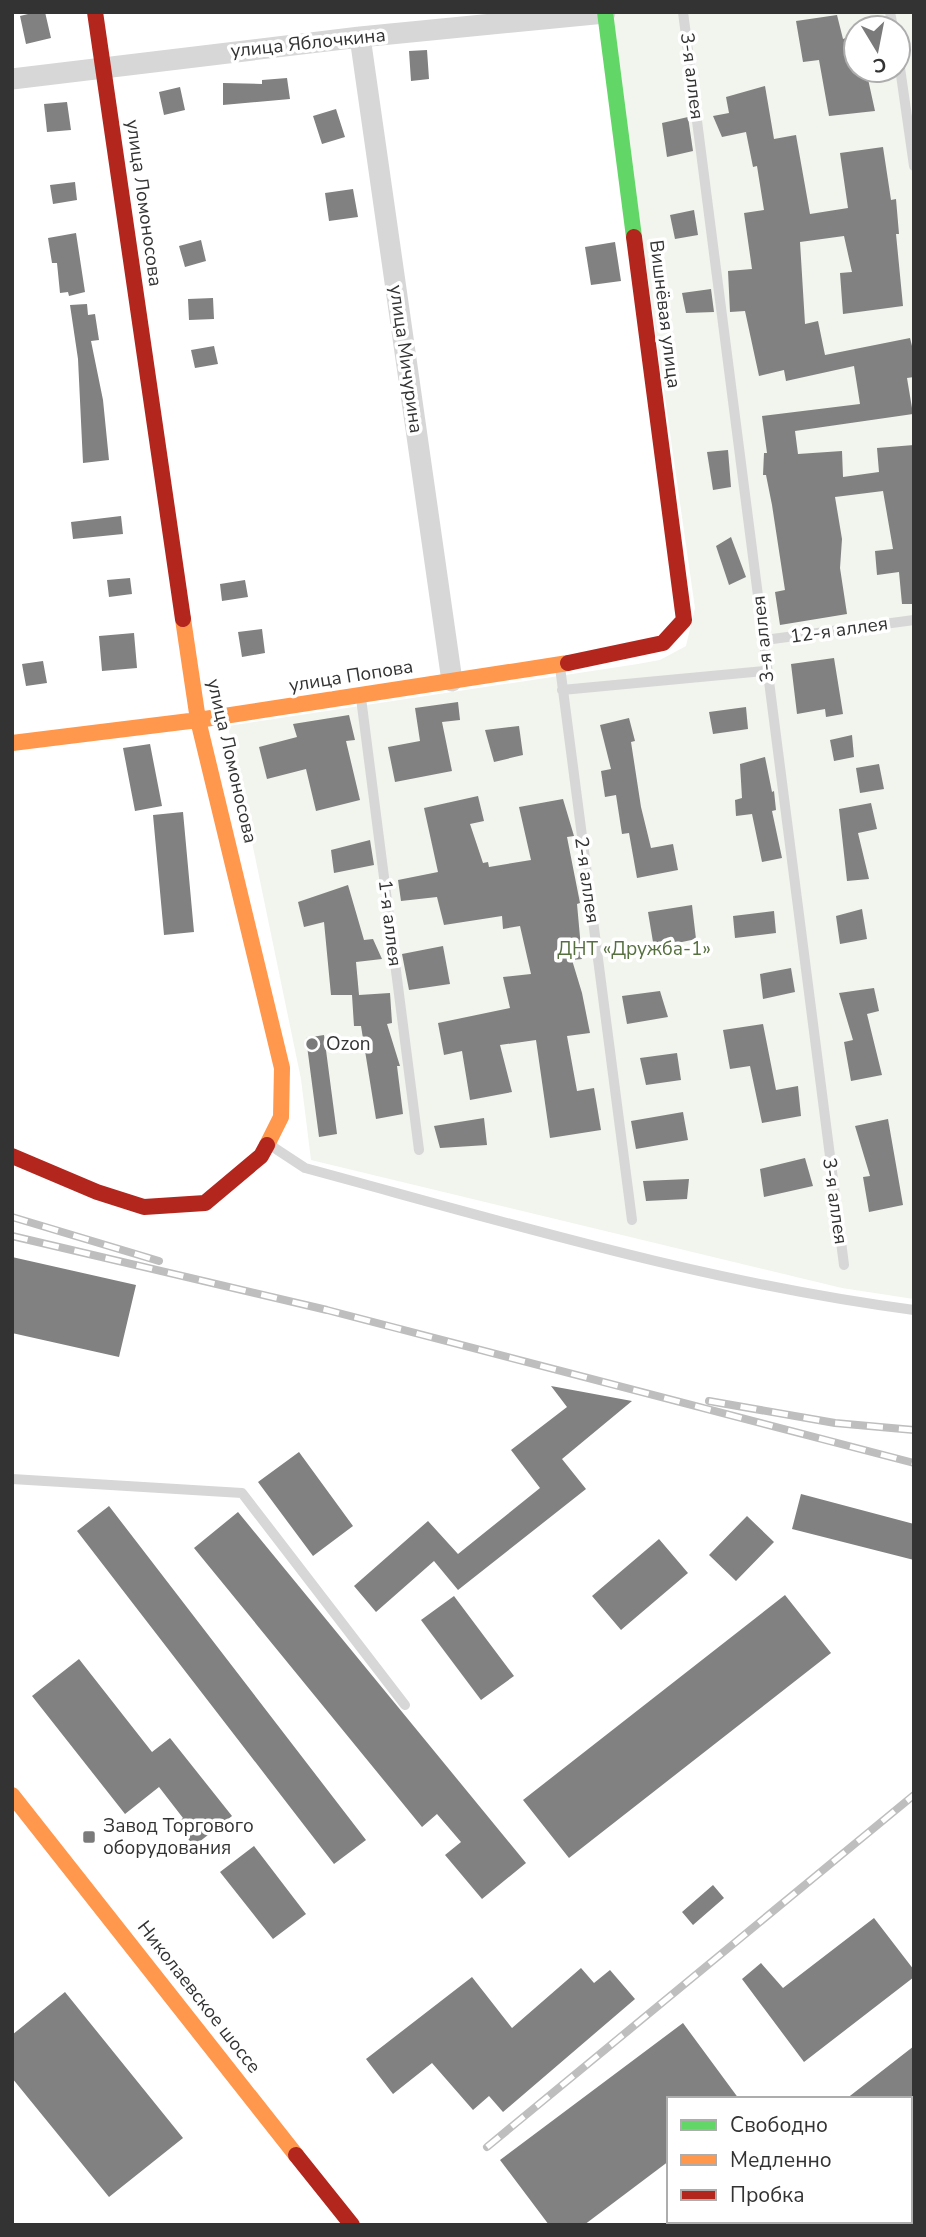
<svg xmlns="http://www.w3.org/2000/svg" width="926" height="2237" font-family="'Nunito Sans',sans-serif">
  <rect width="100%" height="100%" fill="#fff"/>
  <path fill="#f1f5ed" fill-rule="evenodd" d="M610,12H914V1299L842,1288L311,1160L301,1079L228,726L638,664L660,660L686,646L695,608ZM856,28H898V70H856Z"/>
  <path fill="#818181" d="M36,12H45L51,38L26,44L20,16Z
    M837,15L843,39L856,34V70H866L875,111L829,116L819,60L803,62L796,21Z
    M427,50L429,79L411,81L409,51Z
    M287,78L290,99L223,105V83L262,84V80Z
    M765,86L774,139L796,135L810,214L848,208L840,153L883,147L891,200L896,199L899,234H896L903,306L843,314L840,273L852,272L844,236L800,242L805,324L818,321L825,355L910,338L914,354V377L907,378L913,414L795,431L798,454L842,451L843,477L879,472L877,448L914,445V604H902L899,572L877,575L875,551L893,549L883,491L835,497L842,539L840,568L847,614L780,625L775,592L785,590L772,505L766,475H763L764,453H767L762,416L860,404L854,366L786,381L784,370L759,376L745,311L730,312L728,271L752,269L744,213L764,210L757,166L753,167L746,132L722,137L713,116L729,113L726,97Z
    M180,87L185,110L164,115L159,92Z
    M67,102L71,130L47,132L44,104Z
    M336,109L345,137L322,144L313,116Z
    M688,117L693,151L667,157L662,123Z
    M75,182L77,200L53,204L50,185Z
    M353,189L358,217L329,221L325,193Z
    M694,210L698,235L675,239L670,215Z
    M76,233L85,292L69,296L68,292L60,293L57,263H52L48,238Z
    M201,240L206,261L185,267L179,246Z
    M615,242L621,281L591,285L585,247Z
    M711,289L714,312L686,313L682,293Z
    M213,298L214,319L189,320L188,299Z
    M87,304L88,315L95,314L99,340L91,341L103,400L109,460L83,463L78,359L70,305Z
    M214,346L218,364L195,368L191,350Z
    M728,450L731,487L713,490L707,452Z
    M121,516L123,534L73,539L71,522Z
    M731,537L746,577L729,585L716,546Z
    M130,578L132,594L109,597L107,580Z
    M245,580L248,597L222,601L220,584Z
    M262,629L265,653L242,657L238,632Z
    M134,633L137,668L102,671L99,636Z
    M834,658L843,714L826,717L825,709L797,714L791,664Z
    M43,661L47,683L26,686L22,664Z
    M458,702L460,720L442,722L452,771L395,782L388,747L420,741L415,708Z
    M746,707L748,729L713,734L709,712Z
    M349,715L355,740L346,741L360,800L316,811L306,769L267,779L259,747L297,737L293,724Z
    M629,718L635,741L631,742L641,807L651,848L673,844L678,870L637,878L629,833L622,834L616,795L605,797L601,771L611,769L600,725Z
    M519,726L523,755L494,762L485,730Z
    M852,735L854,757L834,761L830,740Z
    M150,744L162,806L135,811L123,748Z
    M765,757L772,792L774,791L776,810L772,811L782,858L762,862L752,814L736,816L735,800L742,798L740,764Z
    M879,764L884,789L860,793L856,768Z
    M478,796L484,821L470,824L483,863L488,862L489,867L531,860L519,807L563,799L574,836L567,837L580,903L577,904L582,959L572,960L582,993L590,1033L567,1036L577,1091L594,1088L601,1130L550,1138L536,1040L500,1045L512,1092L470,1100L462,1051L444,1055L438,1023L510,1008L503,977L531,974L520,926L503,929L502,916L444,925L437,897L401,901L398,880L438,872L424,808Z
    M871,803L877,829L858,833L869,879L847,881L839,809Z
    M183,812L194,932L164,935L153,815Z
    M370,840L374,865L334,873L331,850Z
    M348,885L364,940L373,939L382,959L356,962L359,995L390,993L392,1023L387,1024L400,1066H397L403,1114L376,1119L361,1026H354L352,995H331L324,922L304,927L298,902Z
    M692,905L696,939L654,948L648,912Z
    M862,909L867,939L840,944L836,916Z
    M774,911L776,933L735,938L733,916Z
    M443,946L450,984L409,990L402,954Z
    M791,968L795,992L763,999L760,974Z
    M874,988L879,1011L867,1014L882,1075L851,1081L844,1042L853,1040L839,993Z
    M660,991L668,1017L627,1024L622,996Z
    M763,1024L776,1090L798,1086L801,1116L762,1123L750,1066L730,1069L723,1030Z
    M324,1035L337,1134L319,1137L306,1038Z
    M677,1053L681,1080L646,1085L640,1058Z
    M683,1112L688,1140L636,1149L631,1121Z
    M484,1118L487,1145L440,1148L434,1126Z
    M888,1119L903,1205L869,1212L863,1177L870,1176L855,1126Z
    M805,1158L813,1186L764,1197L760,1169Z
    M689,1179L687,1199L646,1201L643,1181Z
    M12,1257L136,1285L119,1357L12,1333Z
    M551,1386L632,1401L562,1459L586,1489L458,1590L434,1561L376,1612L354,1586L428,1521L458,1554L540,1488L511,1450L567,1407Z
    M299,1452L353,1526L313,1556L258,1482Z
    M801,1494L914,1524V1560L792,1529Z
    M109,1506L366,1840L334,1864L77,1531Z
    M238,1512L526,1863L482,1899L445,1855L461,1842L437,1814L422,1827L194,1548Z
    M747,1516L774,1542L736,1581L709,1555Z
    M659,1539L688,1573L621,1630L592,1596Z
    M785,1595L831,1653L569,1858L523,1800Z
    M454,1596L514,1676L481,1700L421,1620Z
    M79,1659L152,1752L170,1738L232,1816L194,1846L176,1824L183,1818L159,1787L125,1814L32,1696Z
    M254,1846L306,1914L273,1939L220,1872Z
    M713,1885L724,1898L693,1925L682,1912Z
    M874,1918L914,1970V1977L804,2062L742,1979L761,1963L783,1988Z
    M581,1968L594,1983L610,1970L635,1999L503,2112L489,2096L473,2110L432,2063L393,2094L366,2059L472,1977L512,2028Z
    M65,1992L183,2138L109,2197L12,2078V2035Z
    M683,2023L739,2099H669V2161L584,2225H549L500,2160Z
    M914,2046V2099H846Z"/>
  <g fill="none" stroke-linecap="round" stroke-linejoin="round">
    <path stroke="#d7d7d7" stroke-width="10" d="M683,12L844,1265
      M890,12L893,28
      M898,54L914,166
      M765,640L914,620
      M560,667L632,1220
      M562,690L765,671
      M361,698L419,1150
      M270,1145L305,1168C505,1222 707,1283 914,1310
      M12,1479L242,1493L405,1705"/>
    <path stroke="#d7d7d7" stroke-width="21" d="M360,37L452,681
      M12,79L360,37L605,13"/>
    <path stroke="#63d668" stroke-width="16" d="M605,12L634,237"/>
    <path stroke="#ff974d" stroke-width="16" d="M183,619L198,720L282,1068L281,1117L267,1145
      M12,743L198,720L568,663
      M12,1795L296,2155"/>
    <path stroke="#b3261e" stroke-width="16" d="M95,12L183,619
      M568,663L663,643L684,620L634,237
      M12,1156L97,1192L144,1207L205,1203L261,1156L267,1145
      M296,2155L352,2225"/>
    <g stroke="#bebebe" stroke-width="8">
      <path id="rail" d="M12,1217L159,1261
        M12,1236L327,1310L914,1463
        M709,1401L835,1423L914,1430
        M487,2147L914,1795"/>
    </g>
    <use href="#rail" stroke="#fff" stroke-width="5" stroke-dasharray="16" stroke-linecap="butt"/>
  </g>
  <g fill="#7a7a7a" stroke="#fff" stroke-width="2.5">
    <circle cx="312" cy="1044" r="7"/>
    <rect x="82" y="1830" width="14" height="14" rx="3.5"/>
  </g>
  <g text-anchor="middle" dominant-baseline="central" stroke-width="7" stroke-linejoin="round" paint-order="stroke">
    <g font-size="19" fill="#333" stroke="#fff">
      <text transform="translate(308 43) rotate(-6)">улица Яблочкина</text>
      <text transform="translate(692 76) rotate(83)">3-я аллея</text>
      <text transform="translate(144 203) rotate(82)">улица Ломоносова</text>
      <text transform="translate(665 314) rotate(83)">Вишнёвая улица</text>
      <text transform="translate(406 359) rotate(82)">улица Мичурина</text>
      <text transform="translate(839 630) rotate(-8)">12-я аллея</text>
      <text transform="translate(763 639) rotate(-96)">3-я аллея</text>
      <text transform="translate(351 676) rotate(-9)">улица Попова</text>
      <text transform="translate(232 761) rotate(77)">улица Ломоносова</text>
      <text transform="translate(587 880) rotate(82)">2-я аллея</text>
      <text transform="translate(390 923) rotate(83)">1-я аллея</text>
      <text transform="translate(835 1201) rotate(82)">3-я аллея</text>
      <text transform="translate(199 1997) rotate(52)">Николаевское шоссе</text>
    </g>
    <g font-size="19" fill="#56703f" stroke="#fff">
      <text x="634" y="949">ДНТ «Дружба-1»</text>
    </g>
    <g font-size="19" fill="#333" stroke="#fff" text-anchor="start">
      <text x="326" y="1044">Ozon</text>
      <text x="103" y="1826">Завод Торгового<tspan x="103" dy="22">оборудования</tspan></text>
    </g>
  </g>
  <rect width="926" height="2237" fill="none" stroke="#333333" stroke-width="28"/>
  <rect x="667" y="2097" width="245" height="126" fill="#ffffff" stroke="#adadad" stroke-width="2"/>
  <rect x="681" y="2120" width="35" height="10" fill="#63d668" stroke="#adadad" stroke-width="2"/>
  <text x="730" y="2132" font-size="21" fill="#333333">Свободно</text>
  <rect x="681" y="2155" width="35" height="10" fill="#ff974d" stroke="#adadad" stroke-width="2"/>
  <text x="730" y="2167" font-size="21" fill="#333333">Медленно</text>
  <rect x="681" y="2190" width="35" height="10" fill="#b3261e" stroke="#adadad" stroke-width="2"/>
  <text x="730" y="2202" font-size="21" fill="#333333">Пробка</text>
  <g transform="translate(877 49) rotate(170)"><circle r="33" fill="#ffffff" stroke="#adadad" stroke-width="2"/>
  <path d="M0-5L12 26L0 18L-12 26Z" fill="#7a7a7a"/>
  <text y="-10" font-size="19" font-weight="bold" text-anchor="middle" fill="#333333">С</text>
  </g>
</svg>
